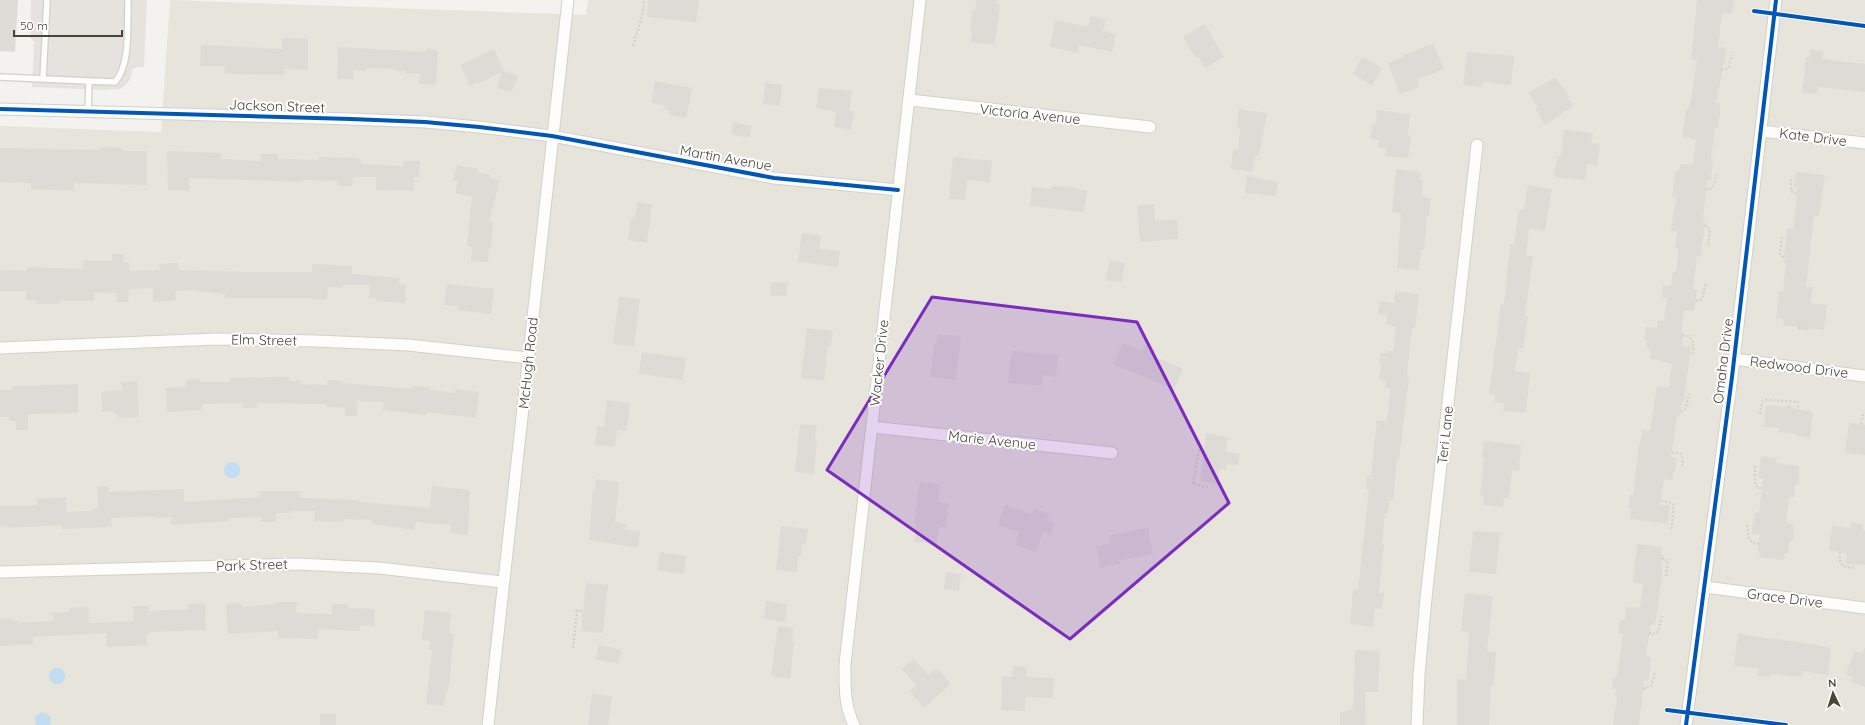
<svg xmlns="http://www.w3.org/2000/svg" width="1865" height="725" font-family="Quicksand,sans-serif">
  <rect width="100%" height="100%" fill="#f4f2ee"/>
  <path fill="#e7e4dc" d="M170,0L586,15L588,0H1865V725H0V126L161,132Z"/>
  <path fill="#e6e3df" d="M31,0H147L144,67H138L133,69L130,80L121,89L103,90L32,87L34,42L30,37Z"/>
  <path fill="#c0ddf1" d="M224 470a8 8 0 1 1 16 0a8 8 0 1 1-16 0Z
    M49 676a8 8 0 1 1 16 0a8 8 0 1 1-16 0Z
    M42,712L50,716L51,720L50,725H36L35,717Z"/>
  <path fill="#dedbd6" d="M0,0H18L15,52L0,51Z
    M648,0H699L696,22L647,17Z
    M976,0H997L996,5H1000L995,45L971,42L972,32H970L972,11H975Z
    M1697,0H1734L1732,14L1722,13L1718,47L1727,48L1716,103H1720V114L1718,129L1715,128L1711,158H1713L1711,181L1707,180L1703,221H1705L1701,257L1697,256L1693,289L1697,290L1694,311L1684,310L1681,331L1683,332L1682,346L1691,347L1684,402H1682L1680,416H1677L1676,423L1671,457L1677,458L1675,472H1673V480L1664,479L1660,505L1670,506L1668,524L1630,519L1631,508H1628L1630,495H1633L1640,439H1641L1642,430L1650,431L1657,386L1669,388L1672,364L1660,362V360L1650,359L1651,350L1646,349L1647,340H1644L1646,327L1657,328L1658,320L1664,321L1667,298H1662L1663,285L1671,286L1673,272H1676L1679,249L1675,248L1677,231H1671L1676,198L1672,197L1675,172L1680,168L1681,164L1693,165L1696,139L1682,137L1686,110H1689L1690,100H1691L1697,59H1691Z
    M1090,16L1106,19L1103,31L1116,34L1112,52L1079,45L1078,53L1050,47L1055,20L1088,27Z
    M1205,24L1224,57L1205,68L1199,58H1197L1191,51L1183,37Z
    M282,38L308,39V70L285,69L284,75L235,74L224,73L225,66H200L201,45L282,49Z
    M1434,44L1444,69L1417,80L1419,87L1400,94L1388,63L1403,57V54H1408L1426,46Z
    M338,47L427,52V49L438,50L436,85L419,84L420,74L406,73V71H396V69L367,68V71L354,70L353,79H337Z
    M494,49L504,71L518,76L512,92L497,88L502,72L478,84L477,82L470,86L460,65Z
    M1810,50L1823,51L1822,59L1865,64V92L1818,87L1817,94L1802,93L1806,57L1809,58Z
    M1467,52L1514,56L1511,85L1483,82V87L1463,85Z
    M1362,57L1382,68L1372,86L1353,74Z
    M1555,77L1570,97L1568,98L1574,106L1545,125L1535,109L1538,107L1529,93Z
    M655,81L692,88L686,118L669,115V110L664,109L665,105L651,103Z
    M765,83L782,85L780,106L763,104Z
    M819,88L852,91L849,111L854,112L851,130L834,127L836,112L816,108Z
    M1239,109L1267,113L1259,156L1255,155L1253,172L1231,169L1233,150H1238L1240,128H1237Z
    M1377,110L1410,114L1408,136H1411L1408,158L1385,156L1386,148L1378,147L1379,140L1370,139L1372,126L1376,123Z
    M733,122L752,126L749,138L731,134Z
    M1564,130L1593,133L1591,143L1600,144L1597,166L1587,164L1585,180L1554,177L1557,156L1561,157Z
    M101,147L122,148V151H147V185L74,183V191L31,189V183L0,182V148L101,150Z
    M167,151L221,153V159L261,161V154H278V159L319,160V157L354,158L361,159V164L403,166V161H420L419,177H414V191L376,190V177H353L352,186H338V181L303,180V182L189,178V191L168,190Z
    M953,157L992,161L990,182L967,180L965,200L949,199Z
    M457,165L479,169L478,172L491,175L490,178L500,180L489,221L493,222L491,248H489L488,262L471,261L472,247L467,246L472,197L455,193L458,181L453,180Z
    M1396,169L1421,172L1420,180L1423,181L1422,197L1431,198L1429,216H1427L1424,250H1421L1419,270L1397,268L1401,213L1392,212Z
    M1796,172L1825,175L1819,216H1814L1806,287H1813L1811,303L1827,305L1824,330L1783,325L1784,320L1776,318L1779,291L1783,292L1786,263H1784L1785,257H1784L1787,229H1793L1796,205L1797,187H1794Z
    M1247,176L1278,182L1276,196L1245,193Z
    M1528,185L1552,189L1545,231L1529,228L1526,255L1533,256L1525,316L1528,317L1523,349L1518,348L1515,371L1530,373L1526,413L1503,411L1504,403L1494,402L1495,395L1489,394L1501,303L1504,304L1510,244H1514L1519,210H1524Z
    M1052,186L1076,187V189L1087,190L1084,212L1030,206L1032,187L1052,189Z
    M637,202L652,204L647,243L628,240L631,218L635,219Z
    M1154,204L1155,221L1177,219L1178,239L1140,242L1137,206Z
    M802,233L821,235L819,249L840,251L838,267L798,262Z
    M112,254H124L123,262H129V271L160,270L159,264L178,263L179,270L249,272H312V264L352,266V274L400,278L399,284L406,285L405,303L377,301V298H369L370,285H343V288L328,287L327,300L312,299V298H225V294L187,290L175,291L176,300L153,302V288L129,289L128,302H117V293L94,292V301H59V304H37V301L26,300V291H0V270L27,271V267L83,269V261H112Z
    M1109,261L1125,263L1122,282L1106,280Z
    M771,282L788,283L786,296L770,295Z
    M447,284L494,289L491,314L457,310L458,306L444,305Z
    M1395,291L1419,294L1415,328H1413L1411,335L1407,377H1409L1399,460H1397L1393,501H1389L1388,513H1385L1382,544H1384L1379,593H1384L1382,609L1375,608L1373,627L1350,624L1353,590H1358L1365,527L1369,489H1366L1367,475H1371L1377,420L1387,421L1390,392L1389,388H1385L1386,381L1379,380L1381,364H1379L1380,353H1387V351H1393L1396,327L1386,324L1387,315L1378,314L1380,301L1394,303Z
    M619,297L640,299L634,346L613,344Z
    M807,328L833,331L831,347H828L824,381L801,378Z
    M938,334L961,336L956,380L930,377L934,344H936Z
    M1123,343L1142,351L1145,345L1156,350L1153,356L1183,369L1174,390L1113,364Z
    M1012,351L1058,355L1056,377L1043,375L1042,386L1008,383L1010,358H1011Z
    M642,352L686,358L683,380L639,374Z
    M279,377H289V381H301V384L327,385L328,380L343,381V383L412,389L413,386L430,387L429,390L455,393V389L479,392L476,418L427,412V415L382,410L383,402L357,401V416H345V408L327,407V404L257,403V408H242V403L202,404V410L167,412L166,388L186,387V380L201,379V382H230V378Z
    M137,381L139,417L118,418V414H113V411L102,412L101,392L122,390L121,382Z
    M78,384V413L28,414V430H16V421H9V417H0V390H12V386Z
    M607,400L630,403L627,431L617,430L615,447L595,445L597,426L604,427Z
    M1789,404L1792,408L1813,412L1810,438L1797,436V434L1779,432V428L1764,427L1766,405L1785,407Z
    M1849,423L1865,425V455L1845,453Z
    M800,424L817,425L815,439L817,440L814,474L795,472Z
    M1206,433L1228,437L1225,451L1240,454L1238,466L1227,464L1226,470L1220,469L1218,484L1200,481Z
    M1484,441L1521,445L1519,471L1512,470L1509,498H1504L1503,507L1483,505L1484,496L1480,495L1484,457H1482Z
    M1761,456L1777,458L1776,463L1799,466V483L1795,486L1794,497H1789L1786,522L1793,525L1794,540L1789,542L1788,553H1785L1784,560L1759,557L1760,551H1758L1760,535L1751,534L1755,512L1759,513L1763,479L1758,478Z
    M596,479L619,482L615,522L626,524L625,530L640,531L638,548L589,540L593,489L595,490Z
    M920,481L940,484L938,502L949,504L946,527H939L937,544L914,542L916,524H914Z
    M108,486L109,492L184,489V502L260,497V491H300V498L359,500V502L430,508L432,486L470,490L468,535L450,533L451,525L415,522L414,530L372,524V520L344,519V522L314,521L315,511H291V513H276V522H261V517L229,518V521L171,525V517L154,518V516L111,518L112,527L62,529L61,525L7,528L8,526H0V506L37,505V499L66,497L67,512L92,511V509L98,508L97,487Z
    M1005,505L1032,514L1034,508L1049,514L1047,520L1055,523L1051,535L1043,532L1036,552L1015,545L1019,532L998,525Z
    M1852,522L1863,524V530L1865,531V565L1846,564L1847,553L1829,550L1832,526L1851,528Z
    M781,526L808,529L806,544H802L801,557L798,556L797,572L776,570Z
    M1148,528L1153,554L1119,560L1120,564L1100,568L1096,546L1111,543L1109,535Z
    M1473,531L1500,533L1496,574L1469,572Z
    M1637,544L1662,547L1661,555H1663L1661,568L1663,569L1655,625L1651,624L1646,656L1651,657L1649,681L1644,680L1639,725H1613L1617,698L1615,697L1616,689H1612L1613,677L1617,678L1623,634H1618L1620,620H1625L1626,607L1640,608L1643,584L1633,582Z
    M660,552L686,556L684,574L657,570Z
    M946,572L961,574L959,591L944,589Z
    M586,583L608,585L603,633L581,631Z
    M1465,593L1493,596L1487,651L1496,652L1494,686L1491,685L1489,725H1457V679L1466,680L1469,632L1461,631Z
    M766,601L787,604L785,622L764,619Z
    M275,602H297L296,613L332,614V604H348V608L375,609L374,626L360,625V631L318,629V639L278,638V631L228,634L226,604L241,603L242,607L275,604Z
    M205,603L206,630L150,632V634L146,635L147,645L106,647V633L33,637V644L0,646V619L12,618V621H18L19,623L53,621L52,613L69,612V608L88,607L89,623L134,621L133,606H149V611L189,609L188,604Z
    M425,610L451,613L449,633L454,634L448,692H446L444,706L426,704L432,650H429L430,641L422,640Z
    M778,626L793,628L792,642H794L790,679L771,676Z
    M1738,634L1812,644L1831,648L1828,675L1802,671L1801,677L1771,674V677L1758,676L1759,668L1734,666Z
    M599,645L622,650L618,664L596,659Z
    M1864,648H1865V687L1851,682L1853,677L1846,674L1854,651L1862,654Z
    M1355,650L1380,651L1378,692H1365L1366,725H1340V712L1349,711V709H1353Z
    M914,659L928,675L937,668L951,684L924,708L910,691L916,685L902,669Z
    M1013,666L1027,667L1026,677L1054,678L1053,698L1025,697V711L1001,710L1002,676L1012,677Z
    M592,694L612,696L608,725H588Z
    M320,713L336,714V725H320Z"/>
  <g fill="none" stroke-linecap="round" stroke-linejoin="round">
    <g stroke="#d2d0cb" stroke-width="8">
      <path id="service" d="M0,77L89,81L88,112
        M43,79L47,0
        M89,81L115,82C131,65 127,23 128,0"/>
    </g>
    <g stroke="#d2d0cb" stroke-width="13">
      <path id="minor" d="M910,100L1150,127
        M0,109L351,119L425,122L479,127L552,136L774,178L898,190
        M1761,131L1865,143
        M0,348L216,339L316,341L408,345L528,358
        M1734,359L1865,376
        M872,427L1112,453
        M0,572L298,564L379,568L502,582
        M1705,587L1865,608
        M488,725L568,0
        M854,725C844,705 845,686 845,664L920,0
        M1417,725L1419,675L1426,598L1477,145
        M1686,725L1732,377L1776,0"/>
    </g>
    <path stroke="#d3d2cc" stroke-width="2.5" stroke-dasharray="2 2" stroke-linecap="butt" d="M633,46L643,13L644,0
      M1721,70L1726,69L1729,66L1732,55
      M1791,179V191L1797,194
      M1706,189L1709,190L1713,186L1717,174
      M1705,225L1710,229L1708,247
      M1782,237L1780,254L1785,259
      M1696,301L1702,299L1706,283
      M1800,327L1799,328L1809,329
      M1683,336H1688L1693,340V356
      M1681,412L1686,408L1689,394
      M1760,414L1762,402L1766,400L1798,402V409
      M1861,424L1863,415L1865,413
      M1204,451H1199L1193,484L1208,487
      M1672,452L1681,454L1683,460L1682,466
      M1755,466V484L1758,488H1762
      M1661,501L1669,502L1674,505L1671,531
      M1747,525L1749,538L1753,543L1759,544
      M1840,552V563L1846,567L1856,568
      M1662,558L1668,561L1666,577
      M1649,633L1653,634L1658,632L1662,616
      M573,648L577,611H583
      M1643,689L1651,686L1655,672"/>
    <use href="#service" stroke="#fdfdfc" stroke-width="5.5"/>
    <use href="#minor" stroke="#fdfdfc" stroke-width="11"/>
    <g stroke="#fff" stroke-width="6">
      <path id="cycleway" d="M1754,11L1865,26
        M0,109L351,119L425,122L479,127L552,136L774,178L898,190
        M1667,710L1786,725
        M1686,725L1732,377L1776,0"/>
    </g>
    <use href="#cycleway" stroke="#0057b8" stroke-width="4"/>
  </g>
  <path fill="#7b2cbf" fill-opacity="0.2" stroke="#7b2cbf" stroke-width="3" stroke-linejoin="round" d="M932,297L1137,322L1229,503L1070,639L827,470Z"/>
  <g text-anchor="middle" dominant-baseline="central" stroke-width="4" stroke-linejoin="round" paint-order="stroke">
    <g font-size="14" fill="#4b4439" stroke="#fff">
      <text transform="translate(277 106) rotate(2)">Jackson Street</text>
      <text transform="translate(1030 114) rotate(6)">Victoria Avenue</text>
      <text transform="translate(1813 137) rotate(7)">Kate Drive</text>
      <text transform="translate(726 158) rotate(10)">Martin Avenue</text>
      <text transform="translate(264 340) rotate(1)">Elm Street</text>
      <text transform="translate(1723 361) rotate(-83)">Omaha Drive</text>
      <text transform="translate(528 363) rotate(-84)">McHugh Road</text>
      <text transform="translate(879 363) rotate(-84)">Wacker Drive</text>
      <text transform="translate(1799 367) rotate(7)">Redwood Drive</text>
      <text transform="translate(1445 435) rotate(-84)">Teri Lane</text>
      <text transform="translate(992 440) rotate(6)">Marie Avenue</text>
      <text transform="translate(252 565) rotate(-2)">Park Street</text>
      <text transform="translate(1785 598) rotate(7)">Grace Drive</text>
    </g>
  </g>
  <g transform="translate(1833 693) rotate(356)" stroke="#ffffff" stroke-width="3" paint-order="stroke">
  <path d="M0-3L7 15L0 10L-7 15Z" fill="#4b4439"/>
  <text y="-6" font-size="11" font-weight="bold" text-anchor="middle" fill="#4b4439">N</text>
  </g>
  <path d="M14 30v6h108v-6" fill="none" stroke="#4b4439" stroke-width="2"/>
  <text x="20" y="30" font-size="12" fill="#4b4439" stroke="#ffffff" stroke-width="3" paint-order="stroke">50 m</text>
</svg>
